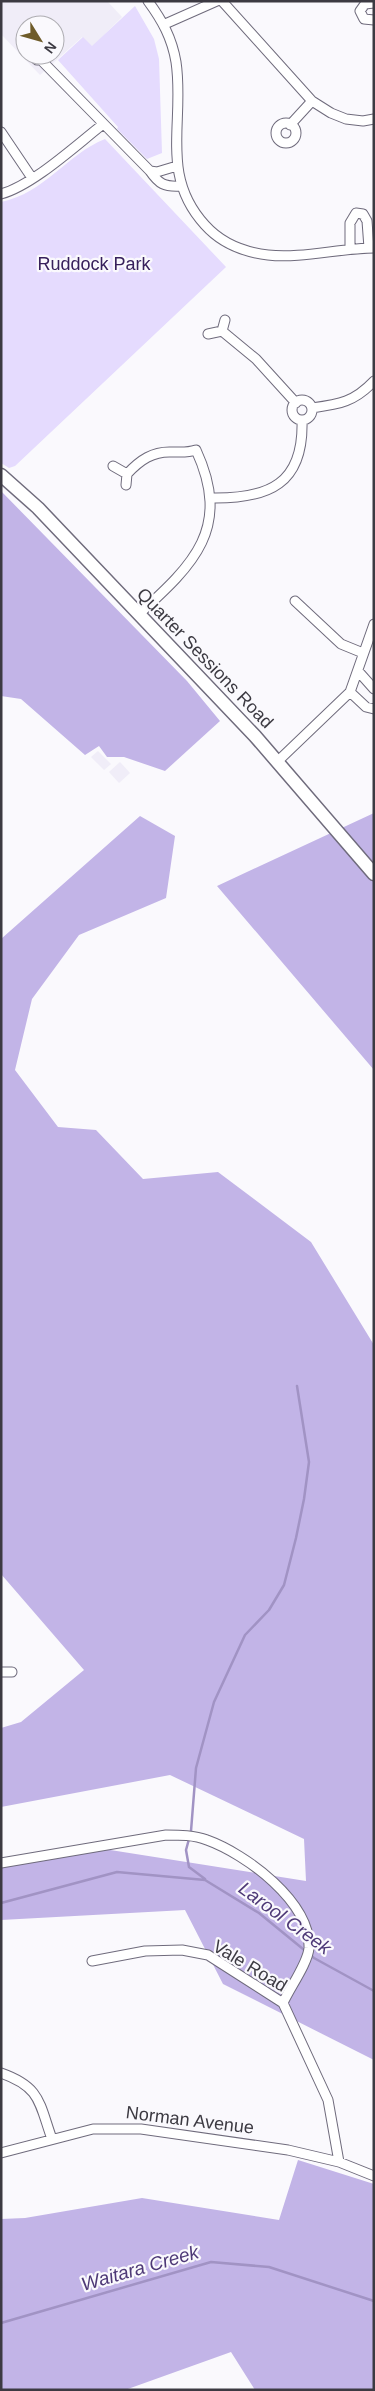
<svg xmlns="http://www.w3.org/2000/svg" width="375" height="2391" font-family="Helvetica,sans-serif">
  <rect width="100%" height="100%" fill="#faf9fd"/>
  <path fill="#f0edf8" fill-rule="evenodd" d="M1,1H107L122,17L92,47L82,37L40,75L1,34ZM25,25H55V55H25Z
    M98,751L111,764L104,770L91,757Z
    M120,762L130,773L119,783L109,772Z"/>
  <path fill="#e5dbfe" d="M135,6L154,39L159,59L162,153L147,159L117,129L118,127L58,60L83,37L92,46Z
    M105,139L226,267L15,466L9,468L1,463V202C45,193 67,154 105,139Z"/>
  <path fill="#c2b4e7" d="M1,491L187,681L220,721L165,771L124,757H107L99,746L85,755L21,699L1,696Z
    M374,813V1070L217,886Z
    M140,816L175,836L166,898L79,935L32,999L15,1070L58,1127L96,1130L143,1179L218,1172L311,1242L374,1345V2060L223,1984L185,1910L1,1920V1858L85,1846L306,1881L304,1839L170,1775L1,1807V1728L21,1722L84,1670L1,1574V939Z
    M298,2160L374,2184V2390H255L231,2352L125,2390H1V2219L25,2218L142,2198L279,2220Z"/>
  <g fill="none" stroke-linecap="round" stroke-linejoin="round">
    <path stroke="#a193c4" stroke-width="2.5" d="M191,1831L196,1768L214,1702L245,1635L269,1610L284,1585L296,1538L304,1499L309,1462L297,1386
      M189,1839L186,1850L189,1867L205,1879
      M1,1903L117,1872L205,1880L259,1913L314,1958L374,1991
      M1,2323L211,2262L269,2267L374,2301"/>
    <g stroke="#6f6b7c" stroke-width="11">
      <path id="street" d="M148,1C162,20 172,38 176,62C185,121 159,175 205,225C222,244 243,252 268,255C300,259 341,248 374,248
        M222,1L312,101L331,113L346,119L363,121L374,119
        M374,3L365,4L360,11L364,19L374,20
        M165,24L217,1
        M32,55L37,60H41L150,171C159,184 164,187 181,186
        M276 133a10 10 0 1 1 20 0a10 10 0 1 1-20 0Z
        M290,125L312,101
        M1,132L32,178
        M150,171L157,172L177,166
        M1,194C33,185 75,146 102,125
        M350,249V223L356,213L363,214L367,221L369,248
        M222,331L225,320
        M208,334L222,331L256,359L296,403
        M292 410a10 10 0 1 1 20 0a10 10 0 1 1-20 0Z
        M312,408C340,404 354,402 374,381
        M113,466L127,474
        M126,485L127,474C140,460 153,451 172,452C181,452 187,453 196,450C232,528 194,564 139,614
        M211,498C269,499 304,484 302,420
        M295,601L341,644L363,653
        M358,671L374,689
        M350,692L366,707L374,709
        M278,761L350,692L374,624
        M1,1672H12
        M1,1863L166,1835C180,1835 194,1835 207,1840C246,1854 311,1902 309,1948C308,1963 289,1989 283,2003
        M92,1961L145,1951L182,1950L208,1955L283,2003L328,2100L339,2162
        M1,2073C41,2087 39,2103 52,2139
        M1,2153L93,2129H141L288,2150L339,2162L374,2176"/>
    </g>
    <g stroke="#6f6b7c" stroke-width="15">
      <path id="secondary" d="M1,475L38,508L255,736L374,874"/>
    </g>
    <use href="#street" stroke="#fff" stroke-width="9"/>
    <use href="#secondary" stroke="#fff" stroke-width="12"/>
  </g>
  <g text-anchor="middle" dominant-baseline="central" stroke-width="4.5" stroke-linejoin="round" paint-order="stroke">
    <g font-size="18" fill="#37205c" stroke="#faf9fd">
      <text x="94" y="264">Ruddock Park</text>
    </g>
    <g font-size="18" fill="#3c3a42" stroke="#faf9fd">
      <text transform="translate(205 658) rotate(46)">Quarter Sessions Road</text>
      <text transform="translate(250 1966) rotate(31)">Vale Road</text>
      <text transform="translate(190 2120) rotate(7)">Norman Avenue</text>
    </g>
    <g font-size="19" font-style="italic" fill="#4e3977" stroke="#faf9fd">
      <text transform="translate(285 1918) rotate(36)">Larool Creek</text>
      <text transform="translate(140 2268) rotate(-16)">Waitara Creek</text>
    </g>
  </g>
  <rect width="375" height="2391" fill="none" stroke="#3c3a42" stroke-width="5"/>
  <g transform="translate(40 40) rotate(127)"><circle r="24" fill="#faf9fd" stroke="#aeadb2"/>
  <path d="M0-4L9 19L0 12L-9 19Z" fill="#6f5c2a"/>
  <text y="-8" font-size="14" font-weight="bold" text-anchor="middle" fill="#3c3a42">N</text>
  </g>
</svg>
